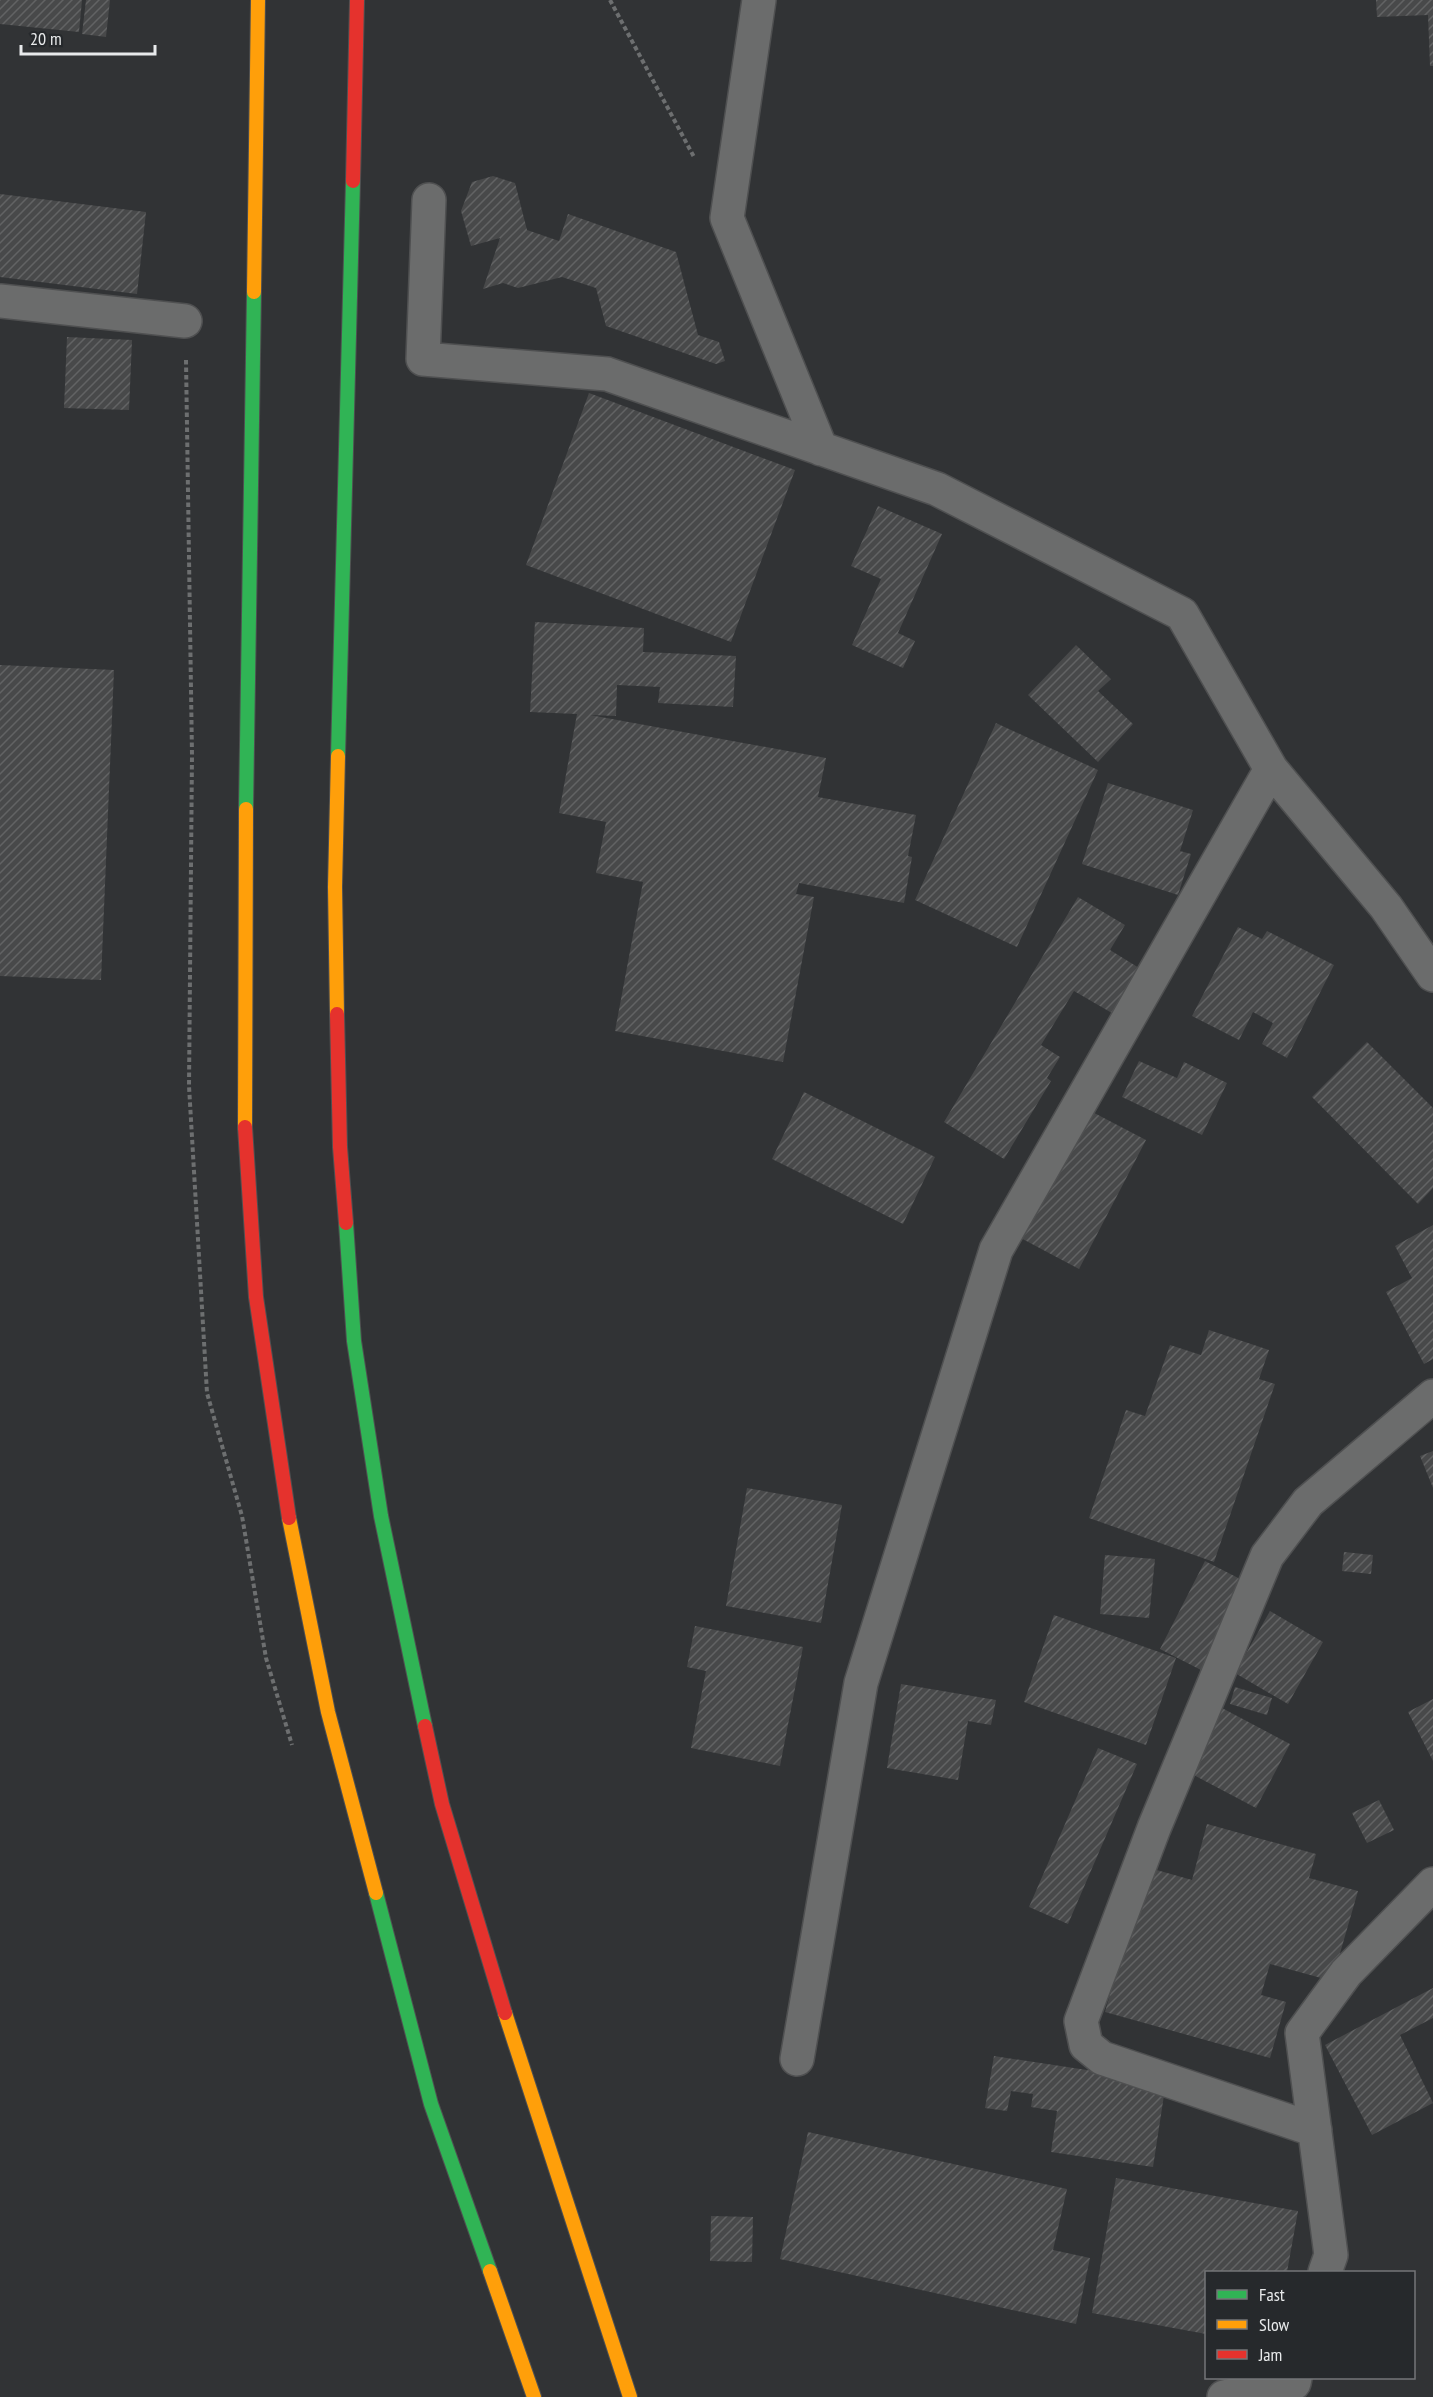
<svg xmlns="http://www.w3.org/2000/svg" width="1433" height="2397" font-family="'PT Sans Narrow',sans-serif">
  <defs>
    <pattern id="building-hatch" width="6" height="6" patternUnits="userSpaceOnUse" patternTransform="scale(1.5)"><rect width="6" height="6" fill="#48494a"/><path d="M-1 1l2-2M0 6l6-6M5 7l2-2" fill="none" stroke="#626364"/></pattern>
  </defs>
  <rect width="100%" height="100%" fill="#313335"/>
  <path fill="url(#building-hatch)" d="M0,0H82L79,32L0,24Z
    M86,0H110L106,37L82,34Z
    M1376,0H1433V66H1430L1428,15L1377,17Z
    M493,176L515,183L527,230L559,241L568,214L676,252L698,335L719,342L725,361L716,364L606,326L596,288L562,277L518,288L503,283L483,289L500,238L471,246L461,211L472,182Z
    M0,194L146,212L137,294L0,277Z
    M67,337L132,340L129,410L64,408Z
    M589,393L795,470L731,642L526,565Z
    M878,506L942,534L898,633L915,641L903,668L852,645L881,579L851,566Z
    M535,622L644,628L643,652L736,656L733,707L658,703L660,687L617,685L616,716L590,715L826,758L818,797L916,815L908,856L912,857L904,903L799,883L796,894L814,897L783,1062L615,1031L643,882L596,873L606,822L559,813L577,714L530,712Z
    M1076,645L1111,679L1098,691L1133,724L1098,762L1028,695Z
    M0,665L114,670L101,980L0,976Z
    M996,723L1098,770L1017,947L915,900Z
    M1108,783L1193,810L1180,851L1191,854L1178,895L1082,864Z
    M1078,897L1125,925L1110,950L1144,971L1117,1016L1074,991L1041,1045L1060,1057L1047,1078L1051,1081L1004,1159L944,1122Z
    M1238,927L1262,939L1267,931L1334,965L1287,1058L1262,1044L1273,1023L1253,1012L1239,1040L1192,1016Z
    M1367,1042L1433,1108V1188L1418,1204L1312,1097Z
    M1139,1061L1177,1078L1184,1062L1227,1083L1202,1135L1122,1097Z
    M804,1092L935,1157L903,1224L772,1159Z
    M1079,1105L1146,1140L1079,1269L1013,1234Z
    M1433,1225V1359L1424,1364L1386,1292L1412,1278L1395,1246Z
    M1209,1330L1269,1350L1259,1379L1275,1384L1214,1562L1089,1518L1126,1410L1145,1416L1170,1345L1201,1355Z
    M1433,1451V1488L1420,1456Z
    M747,1488L842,1505L821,1623L726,1606Z
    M1344,1552L1373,1555L1371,1574L1342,1571Z
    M1105,1555L1155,1559L1149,1618L1100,1614Z
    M1205,1561L1246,1582L1201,1670L1160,1649Z
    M1270,1611L1323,1642L1288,1704L1235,1673Z
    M1054,1615L1176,1658L1146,1745L1024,1702Z
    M695,1626L803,1647L780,1766L691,1748L706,1671L687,1667Z
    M901,1684L996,1700L991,1725L968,1721L958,1780L887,1768Z
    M1235,1687L1272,1698L1267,1715L1230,1704Z
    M1433,1699V1761L1408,1712Z
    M1222,1708L1290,1744L1256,1808L1188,1772Z
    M1098,1748L1137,1764L1068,1924L1029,1907Z
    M1379,1800L1394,1830L1367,1843L1352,1813Z
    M1207,1824L1316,1854L1309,1878L1358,1891L1332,1981L1270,1964L1261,1995L1286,2002L1270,2058L1105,2012L1146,1867L1192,1880Z
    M1433,1988V2018L1400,2035L1433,2103L1372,2135L1325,2045Z
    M994,2056L1166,2082L1153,2167L1051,2152L1057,2111L1031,2107L1033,2094L1011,2091L1007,2111L985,2108Z
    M808,2132L1067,2189L1053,2250L1090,2258L1076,2324L780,2259Z
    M1116,2178L1298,2211L1287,2272H1206V2334L1092,2313Z
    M711,2216L753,2217L752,2262L710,2261Z"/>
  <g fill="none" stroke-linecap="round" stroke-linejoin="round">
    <g stroke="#4f5051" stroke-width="36">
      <path id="street" d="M759,0L727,218L821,449
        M429,200L423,359L607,374L937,489L1182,614L1271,769L1386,907L1433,975
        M0,301L185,321
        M797,2059L861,1683L996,1250L1271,769
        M1315,2130L1102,2058L1086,2045L1081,2021L1154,1828L1267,1556L1308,1502L1433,1396
        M1325,2272L1331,2255L1302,2033L1346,1973L1433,1884
        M1224,2397L1294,2383L1295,2378"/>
    </g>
    <g stroke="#4f5051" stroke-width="16">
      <path id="fast" d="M338,756L353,181
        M246,809L254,292
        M346,1223L354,1341L381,1516L425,1726
        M376,1893L431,2104L490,2271"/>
    </g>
    <g stroke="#4f5051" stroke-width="16">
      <path id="slow" d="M254,292L258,0
        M337,1014L335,887L338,756
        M245,1127L246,809
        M289,1518L328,1712L376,1893
        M505,2013L630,2397
        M490,2271L534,2397"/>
    </g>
    <g stroke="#4f5051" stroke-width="16">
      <path id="jam" d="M353,181L357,0
        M337,1014L340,1147L346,1223
        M245,1127L256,1297L289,1518
        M425,1726L442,1804L505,2013"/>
    </g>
    <path stroke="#6d6f70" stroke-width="4" stroke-dasharray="4.5 3" stroke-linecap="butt" d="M610,0L694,157
      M186,360L192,755L189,1086L207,1393L242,1516L266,1658L292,1745"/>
    <use href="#street" stroke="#6b6c6c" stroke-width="33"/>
    <use href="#fast" stroke="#30b455" stroke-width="14"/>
    <use href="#slow" stroke="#ff9f0a" stroke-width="14"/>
    <use href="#jam" stroke="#e5322d" stroke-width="14"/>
  </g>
  <rect x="1205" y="2271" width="210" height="108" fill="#26292c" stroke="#747678" stroke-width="1.5"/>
  <rect x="1217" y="2290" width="30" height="9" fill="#30b455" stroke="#747678" stroke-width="1.5"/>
  <text x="1259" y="2301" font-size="18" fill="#e8eaeb">Fast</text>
  <rect x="1217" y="2320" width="30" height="9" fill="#ff9f0a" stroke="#747678" stroke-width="1.5"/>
  <text x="1259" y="2331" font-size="18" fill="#e8eaeb">Slow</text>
  <rect x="1217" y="2350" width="30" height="9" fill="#e5322d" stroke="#747678" stroke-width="1.5"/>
  <text x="1259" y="2361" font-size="18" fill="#e8eaeb">Jam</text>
  <path d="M21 45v9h134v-9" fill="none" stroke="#e8eaeb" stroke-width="3"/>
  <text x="30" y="45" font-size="18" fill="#e8eaeb" stroke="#26292c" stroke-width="4.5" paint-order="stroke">20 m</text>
</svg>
